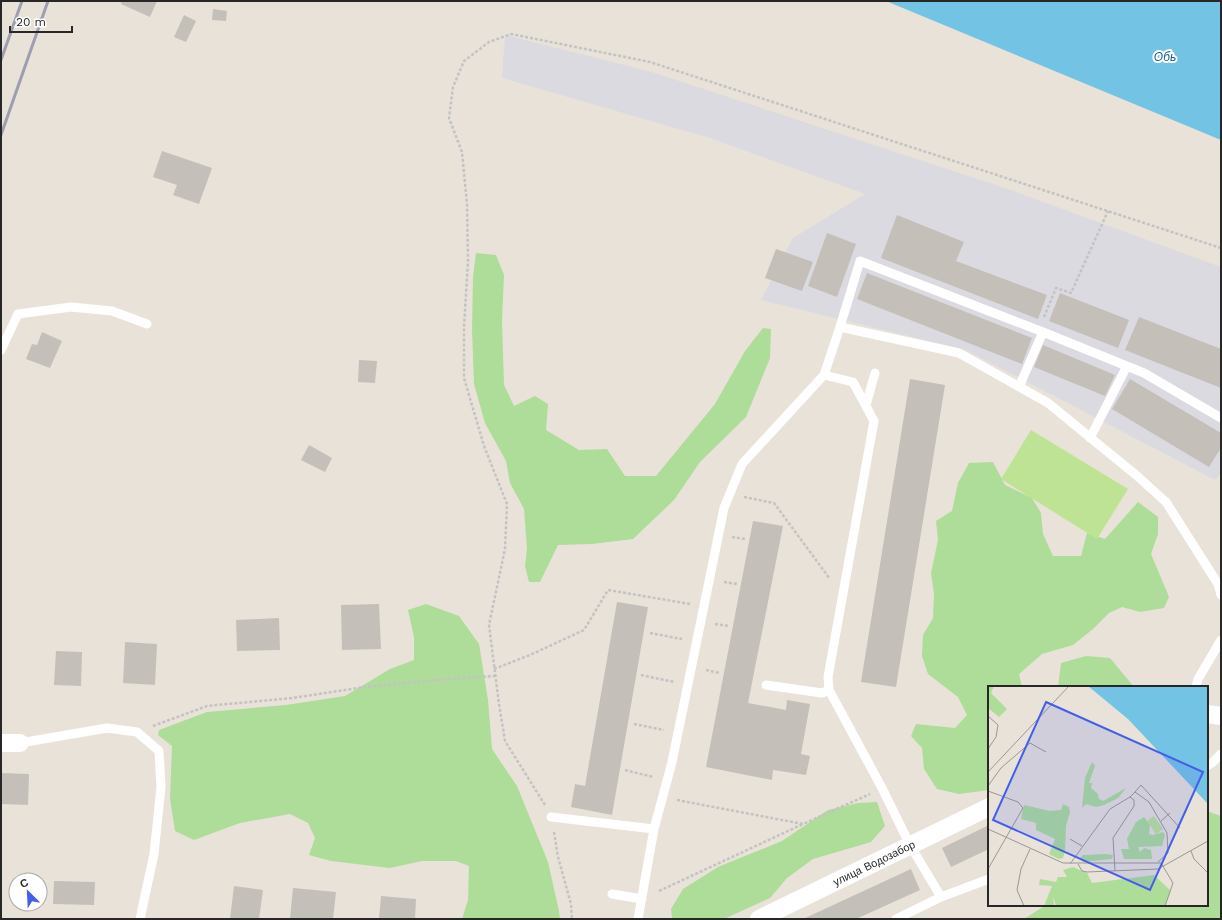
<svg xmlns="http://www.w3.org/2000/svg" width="1222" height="920" font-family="'Work Sans',sans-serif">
  <rect width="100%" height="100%" fill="#e9e2d9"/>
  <path fill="#dcdae1" d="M505,35L652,72L1008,189L1221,267V472L1215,480L966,350L761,300L793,238L865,194L710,138L502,78Z"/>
  <path fill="#aedc99" d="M476,253L496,255L504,275L502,321L504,385L514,406L535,396L548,404L546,430L579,450L607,449L625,476H656L715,404L745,351L763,328L771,329L770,358L746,417L700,462L674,500L633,539L592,544L558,545L540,582H529L525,566L527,549L524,509L510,483L506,461L485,423L474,384L472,329L473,277Z
    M993,462L1005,485L1032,498L1041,513L1043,534L1053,556H1081L1087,533L1105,539L1138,502L1158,517V534L1151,554L1169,597L1164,608L1140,612L1122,607L1109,613L1093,629L1073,645L1042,654L1019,674L1022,687H989V790L959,794L937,789L924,769L922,748L911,736L916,724L955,728L967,715L958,697L928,674L922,656L923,635L933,618L934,594L931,573L938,540L936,521L952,511L958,483L969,463Z
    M426,604L459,616L479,644L488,700L492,749L517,786L548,862L559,911L560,919H462L468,900L469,866L456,861H422L390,868L331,861L309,855L315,838L308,823L290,814L240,823L194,840L175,831L170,799L172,746L158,735L159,730L207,712L286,705L345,696L390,669L414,660V637L408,610Z
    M1086,656L1110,658L1134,687H1058L1061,663Z
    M877,802L885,826L871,842L813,859L787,878L770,898L724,919H672L671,909L683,889L718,867L782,841L828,810L858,803Z
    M1207,811L1221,816V919H1024L1046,905H1207Z"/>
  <path fill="#bfe395" d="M1031,430L1128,489L1097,539L1001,479Z"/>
  <path fill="#72c3e4" d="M886,1H1221V140Z"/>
  <path fill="#c4bfb9" d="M122,1H157L150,17L121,4Z
    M213,9L227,11L226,21L212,20Z
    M184,15L196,21L186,42L174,37Z
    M162,151L212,168L199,204L173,195L177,185L153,177Z
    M897,215L964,242L956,261L1047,295L1038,319L881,258Z
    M827,233L856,244L837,297L808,286Z
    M776,249L813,262L802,291L765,278Z
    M867,273L1032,338L1022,364L857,299Z
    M1060,293L1129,320L1118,348L1049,321Z
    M1139,317L1221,349V388L1125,350Z
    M42,332L62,341L50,368L26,359L32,344L37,345Z
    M1043,345L1115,375L1105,396L1034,367Z
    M359,360L377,361L375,383L358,382Z
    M910,379L945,385L896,687L861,682Z
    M1130,379L1221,433V448L1209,467L1112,409Z
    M309,445L332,458L325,472L301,460Z
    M753,521L783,526L748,703L786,710L787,700L810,704L801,754L810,756L806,775L773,770L772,780L706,767Z
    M617,602L648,607L612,815L571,807L575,784L585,786Z
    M379,604L381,649L342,650L341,605Z
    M279,618L280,650L237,651L236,620Z
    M125,642L157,644L155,685L123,683Z
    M56,651L82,652L81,686L54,685Z
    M1,773L29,774L28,805L1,804Z
    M989,825V849L951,867L942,848Z
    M911,869L920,890L856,919H803Z
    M54,881L95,882L94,905L53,904Z
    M234,886L263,890L259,919H230Z
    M293,888L336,892L333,919H290Z
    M381,896L416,899L415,919H379Z"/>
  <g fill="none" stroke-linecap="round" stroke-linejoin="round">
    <path stroke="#c3c3c3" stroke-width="2.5" stroke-dasharray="3 2" stroke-linecap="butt" d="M1044,317L1056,288L1071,293L1108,211
      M744,497L774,503L830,579
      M732,537L746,539
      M724,582L737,584
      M715,624L729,626
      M650,633L682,639
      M494,669L530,655L584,630L608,590L690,604
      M706,670L720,673
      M641,675L674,682
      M634,724L664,730
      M153,726L207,706L292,698L365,687L435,680L495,676
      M625,770L653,777
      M677,800L803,824L870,794
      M545,805L505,741L499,704L489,625L505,549L507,504L484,446L464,378V327L468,261L467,204L462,152L449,118L453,87L464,61L489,42L511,34L650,62L1221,248
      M554,832L558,857L571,904L572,919
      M659,891L803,824"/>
    <path stroke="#fff" stroke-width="9" d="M840,327L860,261L1043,332L1144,373L1221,418
      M1,350L18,314L71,307L112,311L147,324
      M824,375L840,327L959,353L1048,403L1136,475L1166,502L1218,584L1221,595
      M1019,387L1043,332
      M866,405L875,373
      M1090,438L1127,366
      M766,685L822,693L829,690
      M1196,687L1198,679L1221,640
      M20,743L107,728L137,732L159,751L161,787L154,854L140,919
      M1207,766L1212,763L1221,754
      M551,817L654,829
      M612,894L642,899
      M638,919L654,829L672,762L724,508L742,464L824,375L853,382L874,421L828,677L829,690L882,788L910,845L941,897
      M896,919L941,897L989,879"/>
    <g stroke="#fff" stroke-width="18">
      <path d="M1207,714L1221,716"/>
      <path d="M1,743H20"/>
      <path id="s1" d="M759,919L989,807"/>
    </g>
    <path stroke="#9d9fb0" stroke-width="3" d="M1,60L22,1
      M1,135L48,1"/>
  </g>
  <g text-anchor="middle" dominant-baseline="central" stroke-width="4" stroke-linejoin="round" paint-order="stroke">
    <g font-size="11" fill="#272727" stroke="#fff">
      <text stroke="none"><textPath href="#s1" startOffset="128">улица Водозабор</textPath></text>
    </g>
    <g font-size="12" font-style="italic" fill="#175f8b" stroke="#fff">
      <text x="1165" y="57">Обь</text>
    </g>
  </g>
  <g transform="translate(988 686)">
    <rect width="220" height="220" fill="#e9e2d9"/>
    <path d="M0,0H6L3,7L19,23L11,31L0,22ZM104,76L107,80L101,97H104L103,102L110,108L111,113L115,115L138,102L130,112L116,119L108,121L98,118L94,122L97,92ZM75,118L81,121L82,126L78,140L77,165L75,172L71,173L61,168L67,153L48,144V137L33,133L36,119L62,125L73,124ZM156,131L162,139L161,148L165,149L175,146L177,149L174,160L150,161L152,166L156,162L163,164L164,173H136L133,163H141L139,153L148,136ZM118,168L125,169L124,173L95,176L91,173L95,169ZM85,181L99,187L104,197L166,189L183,205L177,220H68L65,210L66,220H56L64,200L51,199L52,193L68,196L70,191H79L75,184Z" fill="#aedc99"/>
    <path d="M166,130L175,143L168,148L159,135Z" fill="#bfe395"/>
    <path d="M100,0H220V118L140,33Z" fill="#72c3e4"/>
    <path fill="none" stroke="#9b9792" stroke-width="1" d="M0,30L10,39L8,51L0,63M0,86L81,0M0,100L13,82L42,57L58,66M0,105L30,116L35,122L0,183M147,106L153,99L192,142M142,111L147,106L161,116L179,147L180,167L170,176M173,135L182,127M0,143L75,177H173L185,197L177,220M82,153L94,160M203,165L206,173L219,186M82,178L122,123L142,111L146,114V120L125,152L127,185M90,178L94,185L99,186L170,183L220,155M36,220L29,204L33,183L42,163"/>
    <path fill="#435eeb" fill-opacity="0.15" stroke="#435eeb" stroke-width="2" d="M58,16L215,86L162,204L5,134Z"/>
    <rect width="220" height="220" fill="none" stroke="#272727" stroke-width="2"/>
  </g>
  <rect width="1222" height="920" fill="none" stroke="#272727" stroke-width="4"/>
  <g transform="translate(28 892) rotate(336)"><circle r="19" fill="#ffffff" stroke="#a9a9a9"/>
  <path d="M0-3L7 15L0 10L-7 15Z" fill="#435eeb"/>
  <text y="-6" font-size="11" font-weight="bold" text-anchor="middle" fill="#272727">С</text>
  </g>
  <path d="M10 26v6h62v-6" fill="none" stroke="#272727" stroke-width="2"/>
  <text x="16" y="26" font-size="12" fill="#272727" stroke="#ffffff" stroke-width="3" paint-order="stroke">20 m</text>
</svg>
